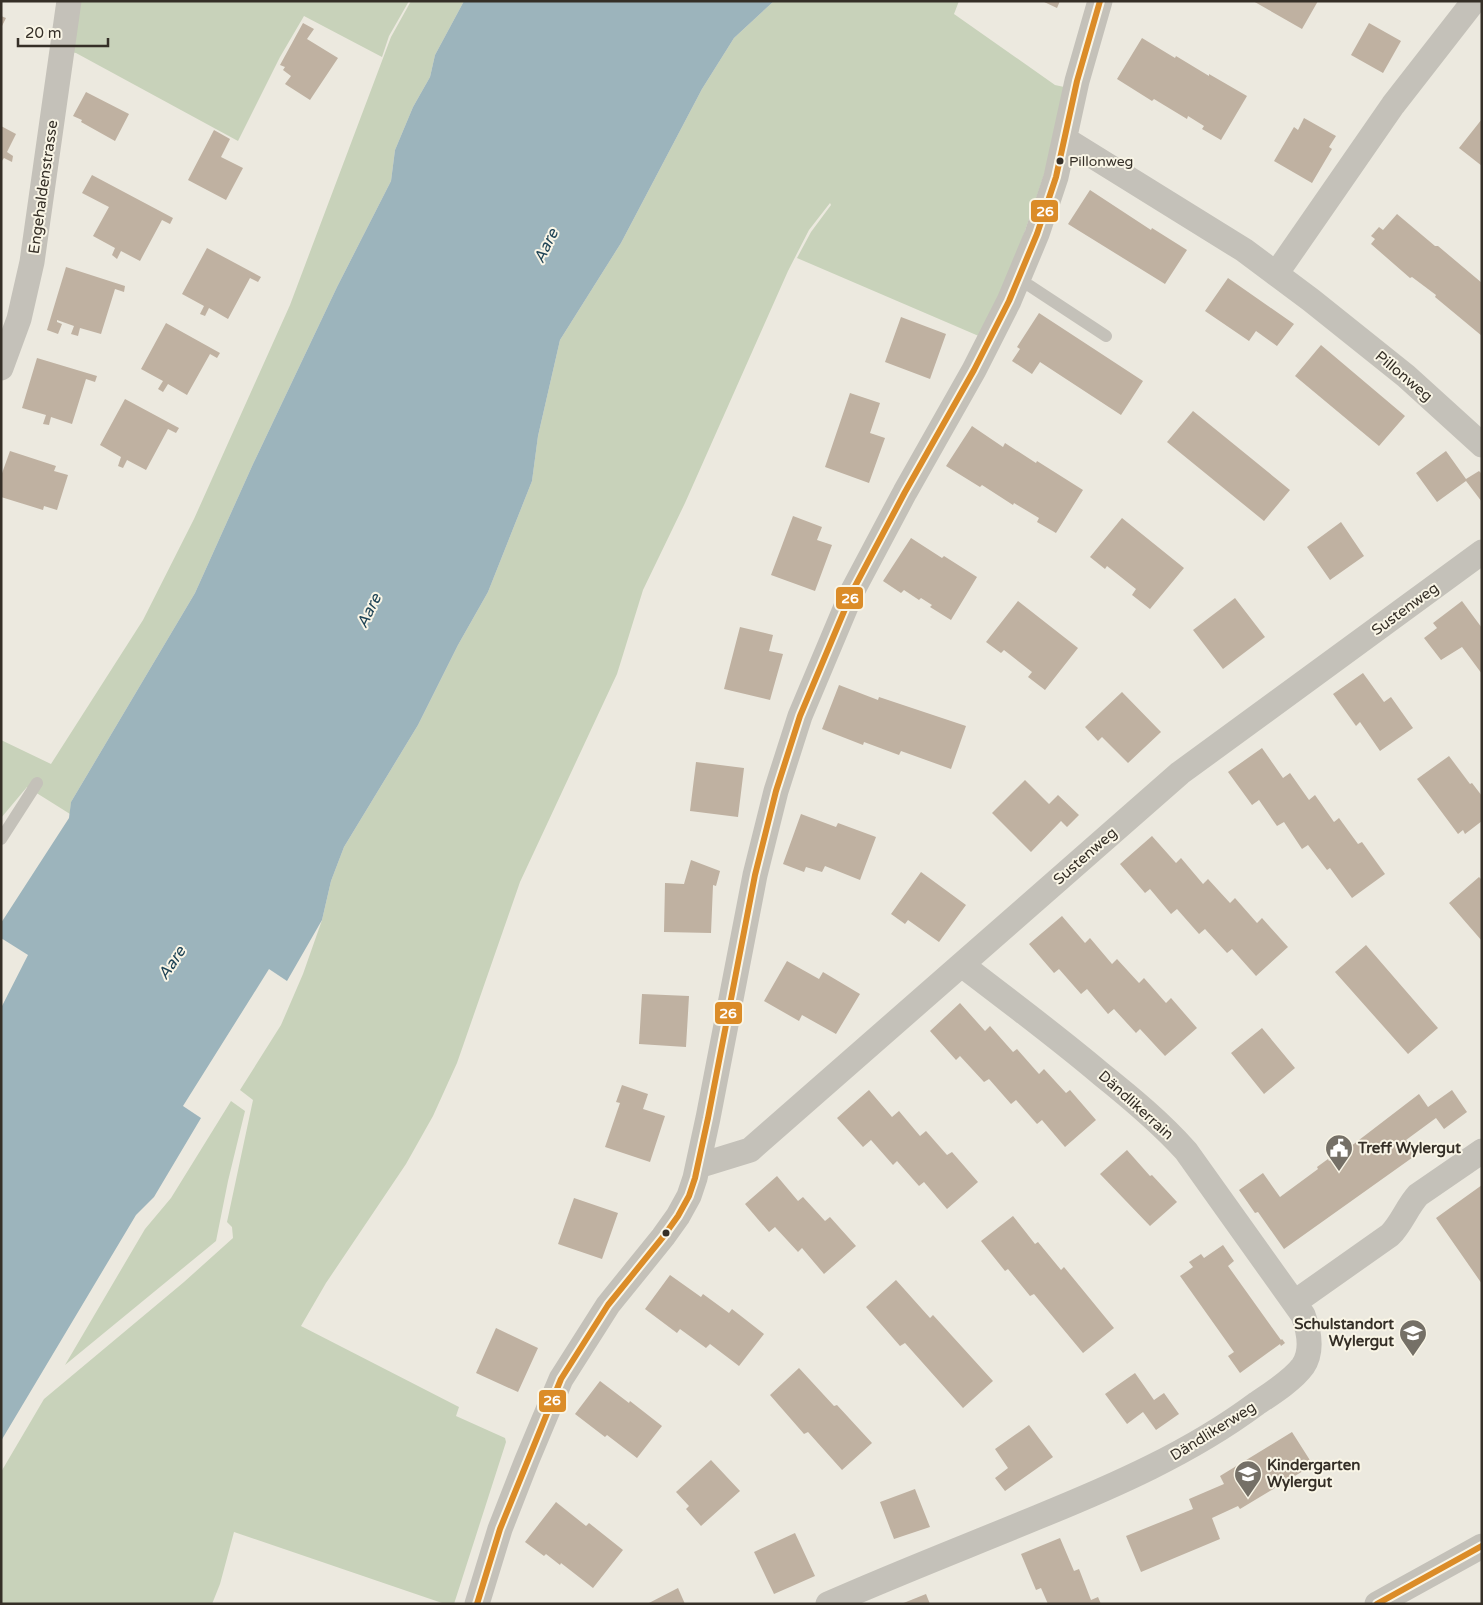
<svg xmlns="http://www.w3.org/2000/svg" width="1483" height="1605" font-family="'Varela Round',sans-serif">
  <rect width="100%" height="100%" fill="#ece9df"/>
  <path fill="#c8d2ba" d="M69,1H409L389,36L382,57L304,16L280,57L238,141L76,53L61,50Z
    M411,1H464L435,55L430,77L413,107L395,150L391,181L337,287L253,464L195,593L71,802L70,814L27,787L1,818V740L51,764L143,620L194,519L290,305L391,37Z
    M774,1H959L954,14L1055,85L1073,89L988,340L797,258L811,232L831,205L830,203L809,230L788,271L685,503L643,590L617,674L520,882L457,1063L433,1116L406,1164L326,1283L301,1326L459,1407L456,1416L505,1438L506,1442L454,1604H445L234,1532L220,1584L212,1604H1V1472L44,1399L184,1282L233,1238L232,1227L227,1222L253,1100L240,1090L281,1025L303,974L322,920L331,881L344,847L418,725L458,645L488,592L532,481L538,436L560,340L621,243L702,89L734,38Z
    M231,1101L245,1111L228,1181L216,1241L65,1365L145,1229L171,1198Z"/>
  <path fill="#9cb4bc" d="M464,1H774L734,38L702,89L621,243L560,340L538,436L532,481L488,592L458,645L418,725L344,847L331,881L322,920L287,981L269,969L183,1106L201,1118L154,1197L136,1215L1,1441V1008L28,955L1,938V923L69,818L71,802L195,593L253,464L337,287L391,181L395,150L413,107L430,77L435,55Z"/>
  <path fill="#bfb1a1" d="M1042,1H1060L1057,8Z
    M1253,1H1318L1302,29Z
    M1,16L6,18L1,28Z
    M303,23L314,29L307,39L338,58L310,100L285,84L291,76L283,70L285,67L280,65Z
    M1369,23L1401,41L1383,73L1351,55Z
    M1142,38L1175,58L1176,56L1209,76V74L1247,96L1221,140L1202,129L1204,126L1188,116L1187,119L1154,99L1152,101L1117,79Z
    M86,92L129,114L115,141L81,122L82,120L73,116Z
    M1304,118L1336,136L1329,147L1332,149L1312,183L1274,161L1294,127L1298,130Z
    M1482,119V166L1459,148Z
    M1,126L16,134L7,152L13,156L12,162L4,158L1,162Z
    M214,130L230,139L221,157L243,168L226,200L188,180Z
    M92,175L173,218L170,224L162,220L140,261L121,251L117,259L112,255L115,248L93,236L109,207L82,193Z
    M1090,190L1151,230L1152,228L1187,250L1165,284L1068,224Z
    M1397,214L1435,246H1438L1482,283V336L1435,297L1436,295L1412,277L1410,278L1371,244L1375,239L1371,236L1379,227L1383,230Z
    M207,248L261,277L258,282L250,278L228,319L209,308L205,316L200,314L204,306L182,294Z
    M66,267L125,286L124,292L115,289L101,334L80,328L78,336L71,334L74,326L57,320V322L62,324L58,334L47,330Z
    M1228,278L1294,324L1277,346L1256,331L1249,341L1205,311Z
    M1039,313L1143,381L1121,415L1040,362L1032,374L1012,361L1020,349L1017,347Z
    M901,317L946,334L930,379L885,362Z
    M166,323L220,353L217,358L210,354L187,395L168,384L163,392L158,389L163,381L141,369Z
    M1321,345L1405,416L1379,446L1295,376Z
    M37,358L97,376L95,382L86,379L72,424L51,417L49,425L43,424L46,415L22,408Z
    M850,393L880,403L870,433L885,438L869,483L825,467Z
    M125,399L179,428L176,433L168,429L146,470L127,460L123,468L118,466L121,457L100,445Z
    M1193,411L1290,490L1264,521L1167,442Z
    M972,426L1003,447L1005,443L1036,463L1037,461L1083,490L1056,533L1037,522L1039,518L1014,503L1013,505L982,485L980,487L946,466Z
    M10,451L56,466L54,471L68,475L57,510L44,506L43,510L1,497V476Z
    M1446,451L1466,479L1479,471L1482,474V502L1466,481L1437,502L1416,473Z
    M793,516L822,527L817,540L832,545L815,591L771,575Z
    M1122,518L1184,568L1150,609L1132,595L1136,589L1107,566L1105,569L1090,557Z
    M1341,522L1364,556L1330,580L1307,547Z
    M911,538L942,558L944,556L977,577L951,620L930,607L932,605L921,598L919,600L904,590L901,593L883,581Z
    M1235,598L1265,637L1223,669L1193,630Z
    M1018,601L1078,648L1045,690L1028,677L1032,672L1004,650L1001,653L986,642Z
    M1462,601L1482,628V674L1462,647L1441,660L1424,638L1437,628L1433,623Z
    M740,627L773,635L769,651L783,654L770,700L724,689Z
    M1363,673L1384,702L1391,697L1413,728L1380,751L1360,722L1356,726L1333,694Z
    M839,685L878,700L879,697L966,726L951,769L901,751L899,755L864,742L863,745L822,729Z
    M1122,692L1161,732L1128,763L1102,737L1098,741L1085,727Z
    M1262,748L1283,778L1290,773L1309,800L1315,795L1334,822L1339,818L1358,844L1362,842L1385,874L1352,898L1330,868L1327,870L1308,845L1302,849L1284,822L1277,826L1259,800L1252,805L1228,772Z
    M1449,756L1470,784L1472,783L1482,796V821L1465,834L1463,830L1458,834L1417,779Z
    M696,762L744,768L738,817L690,811Z
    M1025,780L1049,804L1058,795L1079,815L1067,827L1061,821L1031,852L992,813Z
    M801,814L836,827L838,823L876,837L860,880L825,866L822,872L806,867L804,872L783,864Z
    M1152,836L1176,863L1181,858L1203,884L1208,879L1230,903L1235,898L1257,923L1262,918L1288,947L1256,976L1232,949L1227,953L1205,929L1199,934L1177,909L1171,914L1150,889L1145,893L1120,864Z
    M691,860L720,871L716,886L713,885L711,933L664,932L665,883L684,884Z
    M921,872L966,905L939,942L908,920L905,924L891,914Z
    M1479,877L1482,880V941L1449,903Z
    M1062,916L1085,943L1090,938L1112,964L1117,959L1139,983L1144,978L1166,1003L1171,998L1197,1028L1165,1056L1140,1029L1136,1033L1114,1009L1108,1014L1087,989L1081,994L1059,969L1054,973L1029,944Z
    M1366,945L1438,1028L1408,1054L1335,972Z
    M787,961L819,979L823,972L860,994L836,1034L802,1015L799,1021L764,1001Z
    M642,994L689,996L686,1047L639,1044Z
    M960,1003L985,1031L990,1026L1013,1052L1017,1049L1039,1074L1044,1069L1066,1093L1070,1090L1096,1120L1065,1147L1042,1120L1037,1124L1016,1100L1011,1104L989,1079L984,1082L960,1056L956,1060L930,1031Z
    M1262,1028L1295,1068L1264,1094L1231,1053Z
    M622,1085L648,1094L643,1109L665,1116L650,1162L605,1147L620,1103L616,1102Z
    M869,1090L892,1117L899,1111L920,1136L926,1131L947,1155L952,1152L978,1182L947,1209L924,1182L919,1186L897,1161L893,1165L871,1140L863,1147L837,1118Z
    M1452,1090L1467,1112L1444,1129L1436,1118L1406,1140L1416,1155L1284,1249L1258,1212L1255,1213L1239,1190L1263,1173L1280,1197L1318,1169L1317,1167L1328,1159L1329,1161L1346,1150L1419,1094L1428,1107Z
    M1127,1150L1150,1176L1152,1175L1177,1202L1150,1226L1100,1174Z
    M777,1176L798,1201L803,1197L825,1221L830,1217L856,1246L824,1274L802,1248L798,1252L775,1227L769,1232L745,1204Z
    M1482,1185V1284L1436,1218Z
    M574,1198L618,1213L602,1259L558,1244Z
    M1013,1216L1035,1244L1038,1242L1061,1270L1064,1267L1114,1328L1083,1353L1034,1294L1030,1296L1008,1269L1005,1271L981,1241Z
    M1223,1245L1234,1261L1228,1266L1281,1340L1282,1339L1285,1343L1281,1346L1280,1344L1240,1373L1228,1356L1234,1352L1180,1276L1193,1267L1189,1262L1201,1254L1204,1258Z
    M670,1275L701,1297L703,1294L729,1313L732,1309L764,1334L739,1366L710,1344L706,1348L680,1329L677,1333L645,1309Z
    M896,1280L930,1318L933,1315L993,1381L963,1408L905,1343L900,1346L866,1307Z
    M496,1328L538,1348L518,1392L476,1373Z
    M799,1368L834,1406L837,1405L872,1443L842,1470L808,1432L804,1434L770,1395Z
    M1135,1373L1154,1400L1164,1393L1179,1414L1156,1430L1143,1412L1127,1424L1105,1394Z
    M600,1381L629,1403L630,1401L662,1426L637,1458L607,1435L605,1437L575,1414Z
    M1029,1425L1053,1457L1005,1491L995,1478L1008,1468L995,1449Z
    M1292,1432L1313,1465L1240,1509L1238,1506L1212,1518L1220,1539L1141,1572L1126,1536L1193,1509L1189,1499L1224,1484L1220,1476Z
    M711,1460L740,1491L701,1526L686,1509L689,1506L676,1492Z
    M915,1489L930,1527L894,1539L880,1502Z
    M556,1502L586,1526L589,1523L623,1550L593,1588L561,1563L560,1565L546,1554L544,1556L525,1542Z
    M795,1533L815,1576L774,1594L754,1552Z
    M1060,1538L1074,1571L1079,1569L1091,1600L1098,1597L1101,1604H1048L1041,1588L1036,1590L1021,1554Z
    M678,1588L685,1604H647Z
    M926,1594L930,1604H901Z"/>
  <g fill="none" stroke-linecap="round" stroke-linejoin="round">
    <path stroke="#c4c1b9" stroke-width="12" d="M1017,282L1030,286L1106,336
      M1,839L37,783"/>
    <path stroke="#c4c1b9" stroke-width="25" d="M1065,139L1244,250L1311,300L1406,376L1482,445
      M1276,274L1393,105L1474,1
      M1,368L19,319L32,262L69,1
      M698,1166L750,1150L1180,773L1482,552
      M1295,1302L1390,1235C1402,1223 1407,1207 1418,1195L1482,1151
      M477,1604L500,1529L527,1460L561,1379L608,1305L663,1237L678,1216L689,1196L695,1178L708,1118L755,875L776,791L800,716L853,590L905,492L974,370L1009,301L1037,234L1056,177L1077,81L1100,1
      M828,1604C898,1573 968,1546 1038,1517C1114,1486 1190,1453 1256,1404C1271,1394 1293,1380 1303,1366C1313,1351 1309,1331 1303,1315L1186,1151C1160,1122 1131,1098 1101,1074C1056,1036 1009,1001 962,965
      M1377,1604L1482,1546"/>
    <g stroke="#f9f5e6" stroke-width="10">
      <path id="bus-1" d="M477,1604L500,1529L561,1379L608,1305L663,1237L678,1216L689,1196L695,1178L708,1118L755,875L776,791L800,716L853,590L905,492L974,370L1009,301L1037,234L1056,177L1077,81L1100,1
        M1377,1604L1482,1546"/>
    </g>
    <use href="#bus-1" stroke="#db8c28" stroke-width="6"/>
  </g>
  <defs>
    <g id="civic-pin" transform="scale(1.4375)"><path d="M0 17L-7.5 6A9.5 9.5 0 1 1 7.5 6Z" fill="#757067" stroke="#f9f5e6"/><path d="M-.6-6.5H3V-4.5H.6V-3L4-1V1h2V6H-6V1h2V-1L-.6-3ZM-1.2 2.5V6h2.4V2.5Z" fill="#fff"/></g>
    <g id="school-pin" transform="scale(1.4375)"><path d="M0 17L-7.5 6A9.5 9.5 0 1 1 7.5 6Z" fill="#757067" stroke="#f9f5e6"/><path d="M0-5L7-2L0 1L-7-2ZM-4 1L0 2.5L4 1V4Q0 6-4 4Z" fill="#fff"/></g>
  </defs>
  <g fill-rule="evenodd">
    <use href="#civic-pin" x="1339" y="1148"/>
    <use href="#school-pin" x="1413" y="1333"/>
    <use href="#school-pin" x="1248" y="1474"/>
  </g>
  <g fill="#352f27" stroke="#f9f5e6" stroke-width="2">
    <circle cx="1060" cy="161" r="4.5"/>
    <circle cx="666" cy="1233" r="4.5"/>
  </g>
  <g text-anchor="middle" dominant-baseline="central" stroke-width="4" stroke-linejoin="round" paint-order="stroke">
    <g font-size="14" fill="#352f27" stroke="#f9f5e6" text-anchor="start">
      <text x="1069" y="161">Pillonweg</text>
    </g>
    <g font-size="15" fill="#352f27" stroke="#f9f5e6">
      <text transform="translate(43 187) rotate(-82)">Engehaldenstrasse</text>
      <text transform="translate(1404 376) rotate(40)">Pillonweg</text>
      <text transform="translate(1405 609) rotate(-36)">Sustenweg</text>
      <text transform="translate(1085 856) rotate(-41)">Sustenweg</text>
      <text transform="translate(1136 1105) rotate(42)">Dändlikerrain</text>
      <text transform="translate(1213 1431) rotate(-32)">Dändlikerweg</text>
    </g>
    <g font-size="15" font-weight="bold" fill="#352f27" stroke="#f9f5e6" text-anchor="start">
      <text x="1358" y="1148">Treff Wylergut</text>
      <text x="1394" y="1324" text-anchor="end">Schulstandort<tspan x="1394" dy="17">Wylergut</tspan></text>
      <text x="1267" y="1465">Kindergarten<tspan x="1267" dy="17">Wylergut</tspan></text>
    </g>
    <g font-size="16" font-style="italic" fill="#1e4355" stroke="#f9f5e6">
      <text transform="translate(546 246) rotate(-64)">Aare</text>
      <text transform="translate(369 611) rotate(-64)">Aare</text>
      <text transform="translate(172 963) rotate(-56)">Aare</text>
    </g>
  </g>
  <g stroke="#f9f5e6" stroke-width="2">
    <rect x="1030" y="199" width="29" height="24" rx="5" fill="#db8c28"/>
    <rect x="835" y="586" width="29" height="24" rx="5" fill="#db8c28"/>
    <rect x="714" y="1001" width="29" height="24" rx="5" fill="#db8c28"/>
    <rect x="538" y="1389" width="29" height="24" rx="5" fill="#db8c28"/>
  </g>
  <g font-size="14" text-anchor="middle" font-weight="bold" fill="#fff">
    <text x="1045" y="216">26</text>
    <text x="850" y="603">26</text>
    <text x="728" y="1018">26</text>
    <text x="552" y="1405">26</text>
  </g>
  <rect width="1483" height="1605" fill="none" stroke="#352f27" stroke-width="5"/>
  <path d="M18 38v8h90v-8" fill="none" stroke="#352f27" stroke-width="2.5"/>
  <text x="25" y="38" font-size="15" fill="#352f27" stroke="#f9f5e6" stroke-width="4" paint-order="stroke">20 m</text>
</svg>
